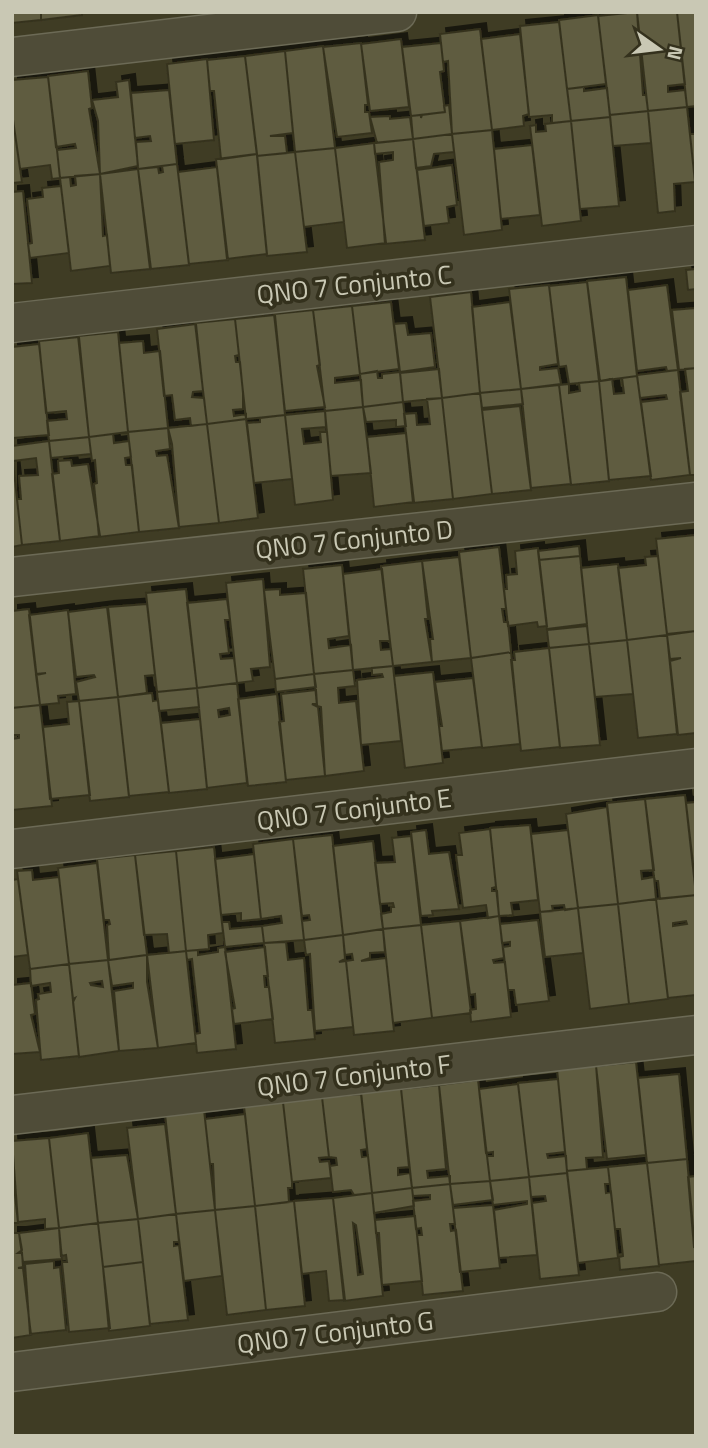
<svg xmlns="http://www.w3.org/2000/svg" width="708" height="1448" font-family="'Titillium Web',sans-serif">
  <defs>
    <filter id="shadow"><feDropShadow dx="6" dy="-6" stdDeviation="0" flood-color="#0009"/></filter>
  </defs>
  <rect width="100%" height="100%" fill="#3f3c24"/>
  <path fill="#5e5b40" stroke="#36331f" stroke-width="2" fill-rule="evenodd" filter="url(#shadow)" d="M12,12H41V20L12,23Z
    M82,12V15L41,20V12Z
    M637,12H677L685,84L668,86V92L685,90L687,107L648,111Z
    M637,12L643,95H646L648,111L610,115L598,16Z
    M677,12H696V106L687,107Z
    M598,15L606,84L567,89L559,20Z
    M559,22L571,121L552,123V115L529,117L520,26Z
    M480,29L492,130L452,134L448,61L443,62L440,34Z
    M520,34L529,114L523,116L524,126L492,130L481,39Z
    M401,39L409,107L370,111L361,44Z
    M361,43L368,105H365V112H369L372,133L337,137L323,47Z
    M441,43L444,71L440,72L445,112L411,116L402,47Z
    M323,46L335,148L295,152L285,51Z
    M285,51L293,133L270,136H285L287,153L257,156L245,56Z
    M245,56L257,154L221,159L214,91H210L207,60Z
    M207,59L214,140L175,144L167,64Z
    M88,71L92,108L89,109L100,174L60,178L57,150L76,148L75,144L56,147L48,76Z
    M48,77L57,150L60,178L52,179L50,165L20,169L12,113V80Z
    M129,80L138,166L100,174L98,121L92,100L118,97L116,82Z
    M584,87V91L607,88L610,117L571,121L567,89Z
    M169,90L177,164L138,169L136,142L151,141L150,136L135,138L131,93Z
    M449,105L452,134L413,139L411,116L421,115V118L422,115L445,112L444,106Z
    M687,107L695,182L674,184L675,211L658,213L648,111Z
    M648,111L651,143L613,146L610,115Z
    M12,113L22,182L13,183L12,173Z
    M390,116V119L410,117L413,139L377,143L370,117Z
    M610,117L619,206L580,209L571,121Z
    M571,121L581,221L542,226L530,126L536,125V132L546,131L545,124Z
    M492,130L502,230L464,235L452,134Z
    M452,134L454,152L434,154L431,166L416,168L413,139Z
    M690,134H696L695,182Z
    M413,139L425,240L385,244L379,162L393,160V152L375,154L374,143Z
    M374,143L386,243L347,248L335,148Z
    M532,145L540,215L501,219L494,149Z
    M335,148L344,222L304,227L295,152Z
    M295,152L307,252L267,256L257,156Z
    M257,154L267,254L227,259L216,159Z
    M177,164L189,265L151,269L138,169L158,167L159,173L163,172L162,166Z
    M452,165L457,205L447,207L449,223L424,226L417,170Z
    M217,167L228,260L189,264L178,172Z
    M138,169L150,269L111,273L100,174Z
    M100,174L103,236L107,235L110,266L71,271L60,178L70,177L71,186L76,185L75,176Z
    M61,186L69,253L30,258L28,244L32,243L27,199L43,197L42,188Z
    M23,191L32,283L12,284V192Z
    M696,269V289L688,290L686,270Z
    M626,277L637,376L600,381L587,281Z
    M587,282L599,381L569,384L566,366L559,367L549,286Z
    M549,285L558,364L540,367V370L558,368L561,384L521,389L509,289Z
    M667,285L678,370L667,371L666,367L637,371L628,290Z
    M471,292L480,393L442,398L430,297Z
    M391,302L399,369L360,374L352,306Z
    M510,302L521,389L480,393L472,307Z
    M352,306L360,375L335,378V383L361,380L363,407L325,411L313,310Z
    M696,308V368L679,370L672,310Z
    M313,310L320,365L317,366L325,407L285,411L274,314Z
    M275,315L285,415L246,419L235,319Z
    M235,319L239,355L235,356L236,362H240L243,393V409L233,410L234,416L246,414V419L207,424L195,323Z
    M406,323L408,335L431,333L435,367L400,372L394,324Z
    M196,324L203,391L193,392L192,397L204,398L207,424L191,426L190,418L175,420L172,395L164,396L157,329Z
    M118,332L128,432L89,437L78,336Z
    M79,337L89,437L49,441L47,421L67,419L66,411L46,413L39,341Z
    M143,341L144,353L160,351L168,428L128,432L119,343Z
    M39,344L49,435L13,438L12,347Z
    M696,368V475H690L680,392L688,391L685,369Z
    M439,369L442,398L403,402L400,373Z
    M678,370L690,475L651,480L641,402L667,399L666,395L640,398L637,375Z
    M377,371L378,378H382V374L400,372L403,402L363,407L360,374Z
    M637,376L651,476L609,480L599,381L612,379L614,394L624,393L622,378Z
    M599,381L609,481L571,485L559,385L569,384V393L580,391L579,383Z
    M559,385L571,484L531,488L521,389Z
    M521,389L523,404L482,408L480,393Z
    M480,393L492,494L453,499L442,398Z
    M442,398L453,499L413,503L404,414L416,413L417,425L430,424L427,399Z
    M403,402L406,426L396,427V420L366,422L363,407Z
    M520,406L531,490L492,494L482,410Z
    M363,407L371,473L331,476L325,411Z
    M325,411L326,427L302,429L304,444L321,442L320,432H327L333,500L295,505L285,415Z
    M285,415L292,479L254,483L247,423L260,422V418Z
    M246,419L258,518L219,523L207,424Z
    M207,424L219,523L179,527L172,444L168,428Z
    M168,428L170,449L156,451L157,456L167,455L179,528L139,532L128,432Z
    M406,433L414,502L374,507L367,437Z
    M113,434L114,443L129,441L131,457L125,458L126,465H132L139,532L99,537L94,484L97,483L95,460L92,461L89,437Z
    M89,437L91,454L51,458L49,441Z
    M49,441L60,541L22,545L17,499H21L19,476L38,475L36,458L13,461L12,446Z
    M12,453L22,545L12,547Z
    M71,460L72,466L88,464L100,536L60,541L52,474L59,473L58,461Z
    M695,535L696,631L667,634L656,539Z
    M579,546L580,556L539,560L538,551Z
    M499,547L506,609H502L504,622H508L511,652L471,658L459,552Z
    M538,548L547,626L538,627L537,622L508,626L504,589H507L506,575L517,574L515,551Z
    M580,556L587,624L547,629L539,560Z
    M658,556L667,635L627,640L618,568L646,565L645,557Z
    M459,557L471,658L432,662L430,639H433L422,561Z
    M422,561L428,619H425L432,662L393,666L381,566Z
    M618,564L627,640L589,644L581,568Z
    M342,565L349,636L328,639L329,648L351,645L353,670L314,674L303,569Z
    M382,569L390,641H380L381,650L391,649L393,666L353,670L343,574Z
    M263,579L270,667L251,669L253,681L237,683L226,583Z
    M186,589L197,688L157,692L146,593Z
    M280,589V595L306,593L314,674L275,679L264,590Z
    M227,599L230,620H225L229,653L220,654L221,659L234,658L237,683L197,688L187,603Z
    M147,604L155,675L145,676L147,693L118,697L108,607Z
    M107,607L118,697L79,701L76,682L95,677L94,675L76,677L68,612Z
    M29,609L40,705L12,708V611Z
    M68,610L76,694L58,696L59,703L40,705L36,675L46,673L36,674L29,615Z
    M587,626L589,644L549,648L547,630Z
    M696,631V733L678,735L670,661L681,658L670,659L667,635Z
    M667,635L677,734L638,738L627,640Z
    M627,640L633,694L595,697L589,644Z
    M589,644L600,745L560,748L549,648Z
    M549,648L560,747L521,751L511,660H515L514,652Z
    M511,652L520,744L482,748L471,658Z
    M393,666L401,741L361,745L357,680L383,677L382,674L372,675V668Z
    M353,670L355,686L338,688L339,703L356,701L364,771L325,776L321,707L317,706L314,674Z
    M433,672L443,763L405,768L394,676Z
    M314,674L316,687L276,692L275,679Z
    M473,678L482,747L442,751L439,726H442L435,682Z
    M237,683L247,783L207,788L197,688ZM229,708L230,715L219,717L218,710Z
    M197,688L199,707L159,711L157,692Z
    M316,690L317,704H312L318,707L325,776L286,780L279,722L284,721L281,694Z
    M152,693L153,701L158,700L169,792L129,796L118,697Z
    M277,694L286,782L248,786L238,699Z
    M118,697L129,797L90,801L79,701Z
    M79,701L90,795L50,799L43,727L69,724L67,702Z
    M40,705L52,806L12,810V739L19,738V735H12V708Z
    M200,719L207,789L169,793L161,723Z
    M685,795L696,895L660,899L658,881H655L654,877L645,799Z
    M645,799L654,870L641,871L642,879L654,877L656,899L618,904L607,803Z
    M696,802V872H694L686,803Z
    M607,807L618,904L578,908L566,814Z
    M530,825L538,900L511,903L513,915L499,916L490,828Z
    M490,829L496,887L492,888V891H497L499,916L488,918L486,905L463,908L456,855H462L459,833Z
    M426,830L429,854L449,852L459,909L432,911L433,915L421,916L411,832Z
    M568,830L578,908L565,910L564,905L552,906L553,911L540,912L531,834Z
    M332,835L343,935L304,940L302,921L310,920L309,915L302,916L293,839Z
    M411,836L421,925L383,929L381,914L391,912V907H394L393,903L380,904L375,863L395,862L392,838Z
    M293,839L304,940L264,943L262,926L282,923L281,916L261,919L253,844Z
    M373,841L383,929L343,935L333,846Z
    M214,847L223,933L208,935L209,949L186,951L176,851Z
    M176,851L186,951L169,953L167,934L144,935L135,855Z
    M254,854L261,919L241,921V913L221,915L215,859Z
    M135,855L147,955L109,960L107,925L110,924L109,920H104L97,859Z
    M97,863L108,960L69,964L58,868Z
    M32,870L33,880L59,877L69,964L30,969L17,871Z
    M18,879L28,955L12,957V880Z
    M696,895V995L668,998L656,899ZM686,921L687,924L673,926V923Z
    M656,899L668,999L629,1004L618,904Z
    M618,904L629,1004L590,1009L578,908Z
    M578,908L583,953L545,957L540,912Z
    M499,916L504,958L493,960L494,963L505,962L511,1017L471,1022L470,1010L476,1009L475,994L470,995L460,921Z
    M538,920L549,1001L516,1005L514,990H508L503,947L510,946V942L502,943L500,924Z
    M460,921L471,1013L432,1018L421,925Z
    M222,922H229L230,929L262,926L264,943L225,947Z
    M421,925L432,1018L393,1023L383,929Z
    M383,929L385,952L370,953V958L361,961L386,958L394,1031L354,1035L346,961L353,960L352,954L345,955L343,935Z
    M343,935L345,959L339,962L346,961L353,1027L315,1031L310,954L306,955L304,940Z
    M286,942L288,960L304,958L308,1010H312L315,1039L275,1043L264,943Z
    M225,947L236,1049L197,1053L195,1034L200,1033L192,959L187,960L186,951L198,950V955L218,952V948Z
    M265,947L268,976H264L265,987H269L273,1019L234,1024L232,1009L235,1008L225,952Z
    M186,951L196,1043L158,1048L147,955Z
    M147,955V982L158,1048L119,1051L114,991L133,988V983L112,986L108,960Z
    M108,960L119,1051L79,1057L73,1002L75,998L73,999L69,964ZM102,981L103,987L91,985L90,983Z
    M69,964L79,1056L41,1060L36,1000L39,999L38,994L51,992L50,983L31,986L30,969Z
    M31,983L35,1014L31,1015L40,1052L12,1054V985Z
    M636,1062L646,1155L607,1159L596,1066Z
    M596,1065L603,1157L586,1158L587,1169L567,1171L557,1069Z
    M679,1074L687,1159L647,1163L638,1078Z
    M558,1079L565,1152L547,1154L548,1158L566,1156L567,1173L529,1177L518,1083Z
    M478,1080L490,1181L450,1184L439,1085Z
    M518,1084L529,1177L490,1181L487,1156H493V1152L486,1153L479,1089Z
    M439,1085L446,1169L427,1171L428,1178L450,1176V1184L412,1188L401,1089Z
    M401,1088L409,1167L398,1168V1175L410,1173L412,1188L372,1193L361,1092Z
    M361,1094L367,1149L361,1150L362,1157L368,1156L372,1193L354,1195L351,1190L333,1192L330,1166L337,1165L336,1158L329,1157L322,1097Z
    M322,1097L329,1157L319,1158L320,1162L329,1161L331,1178L292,1182L283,1102Z
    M283,1102L292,1182V1188H288L289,1202L255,1206L244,1106Z
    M204,1110L215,1210L176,1214L165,1114Z
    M245,1114L255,1206L215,1210L213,1164H210L205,1119Z
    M165,1124L176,1214L138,1219L127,1128Z
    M88,1133L98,1223L59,1228L49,1138Z
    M49,1138L59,1228L45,1229V1219L18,1222L12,1141Z
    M127,1155L138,1219L98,1223L91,1158Z
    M687,1159L696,1261L659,1265L647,1163Z
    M647,1163L659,1266L620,1270L619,1257L623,1256L620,1229H615L608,1167Z
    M608,1167L610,1184H605L606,1193L611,1192L618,1258L578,1263L567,1171Z
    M12,1168L18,1223H12Z
    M567,1173L579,1275L540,1279L532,1203L546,1201L545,1196L531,1197L529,1177Z
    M696,1176V1247H694L688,1177Z
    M529,1177L537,1255L499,1258L494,1210L527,1204V1201L493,1205L490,1181Z
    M490,1181L493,1200L453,1205L450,1184Z
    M450,1184L455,1224H450L451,1231L456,1230L463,1291L423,1295L417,1235H422L421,1228L416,1229L413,1201L430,1199V1195L413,1196L412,1188Z
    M412,1188L414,1206L374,1213L372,1193Z
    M372,1193L383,1296L344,1301L333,1198ZM353,1223L356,1225L363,1274L358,1275Z
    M333,1198L345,1300L329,1301L326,1271L302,1274L294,1201Z
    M294,1201L305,1306L266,1310L255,1206Z
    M493,1205L500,1268L460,1272L453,1208Z
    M255,1206L266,1310L227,1315L215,1210Z
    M215,1210L222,1276L184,1281L176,1214Z
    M176,1214L179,1242H174V1246L179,1245L188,1320L150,1324L138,1219Z
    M415,1216L422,1281L382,1285L379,1233H376L375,1220Z
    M138,1219L143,1262L103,1267L98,1223Z
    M98,1223L110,1328L69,1332L62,1262H67L66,1255L61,1256L59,1228Z
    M59,1228L62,1259L23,1262L19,1233Z
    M12,1233H19L22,1250L18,1253H22L23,1267L18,1268H23L31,1335L12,1338Z
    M54,1261V1268L60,1267L66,1330L30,1334L25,1264Z
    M143,1262L150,1326L109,1331L103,1267Z"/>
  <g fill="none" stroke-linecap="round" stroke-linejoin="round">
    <g stroke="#6c6a56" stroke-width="41">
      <path id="minor" d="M12,57L397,12
        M12,323L696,245
        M12,577L696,502
        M12,849L696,768
        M12,1115L696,1035
        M12,1372L657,1292"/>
    </g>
    <use href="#minor" stroke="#4f4c38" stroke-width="38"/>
  </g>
  <g text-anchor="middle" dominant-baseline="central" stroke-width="7" stroke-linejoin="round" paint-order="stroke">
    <g font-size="26" fill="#c9c8b4" stroke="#34311d">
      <text transform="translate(354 284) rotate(-6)">QNO 7 Conjunto C</text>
      <text transform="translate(354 539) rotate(-6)">QNO 7 Conjunto D</text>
      <text transform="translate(354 809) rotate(-7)">QNO 7 Conjunto E</text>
      <text transform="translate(354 1075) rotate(-7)">QNO 7 Conjunto F</text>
      <text transform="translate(335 1332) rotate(-7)">QNO 7 Conjunto G</text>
    </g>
  </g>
  <rect width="708" height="1448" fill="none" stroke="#c9c8b4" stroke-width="28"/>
  <g transform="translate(659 49) rotate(104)" stroke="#34311d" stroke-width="5" paint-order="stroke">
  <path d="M0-5L12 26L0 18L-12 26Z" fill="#c9c8b4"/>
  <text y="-10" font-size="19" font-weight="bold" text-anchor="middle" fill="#c9c8b4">N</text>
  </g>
</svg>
